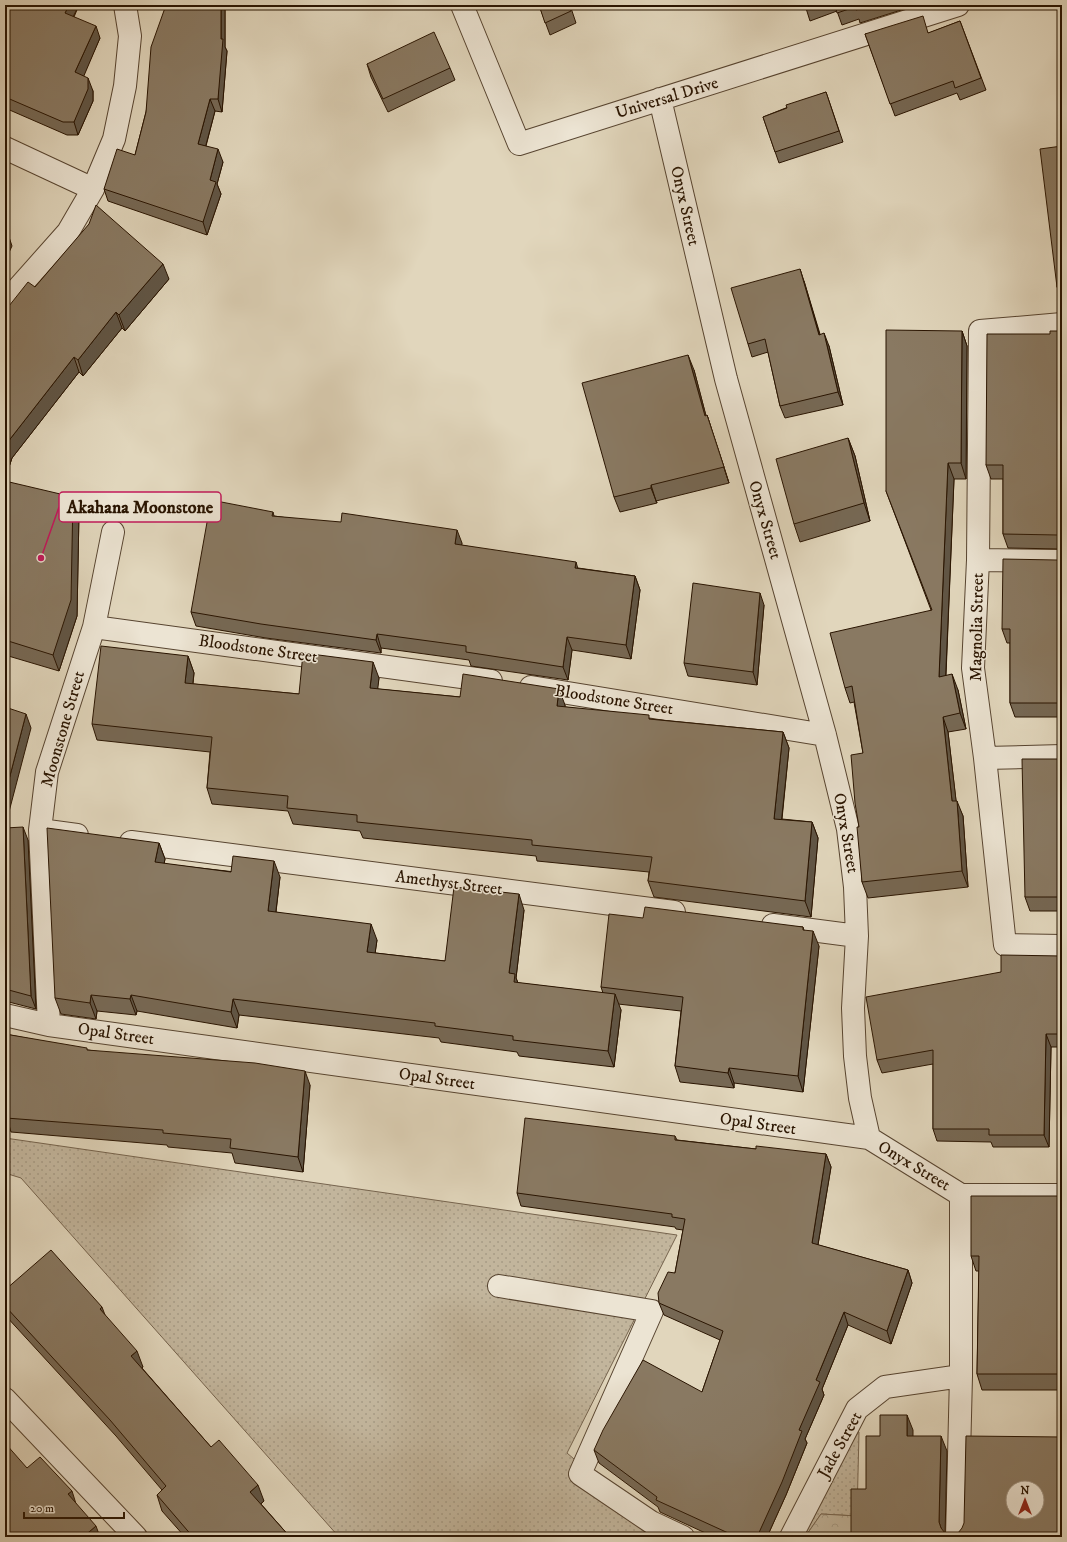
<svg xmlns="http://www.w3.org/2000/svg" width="1067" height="1542" font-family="'IM FELL DW Pica',serif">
  <defs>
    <pattern id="grass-dots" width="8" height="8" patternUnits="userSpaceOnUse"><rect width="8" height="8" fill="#c2b59c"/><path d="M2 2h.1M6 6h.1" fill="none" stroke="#a79b85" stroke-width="1.8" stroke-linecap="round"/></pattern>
    <pattern id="forest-crowns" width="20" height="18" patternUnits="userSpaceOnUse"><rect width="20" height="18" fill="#c2b59c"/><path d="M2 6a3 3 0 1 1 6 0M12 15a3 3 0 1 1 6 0" fill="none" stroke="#a79b85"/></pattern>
  </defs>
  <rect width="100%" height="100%" fill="#e1d6bc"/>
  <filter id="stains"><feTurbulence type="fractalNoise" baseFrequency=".005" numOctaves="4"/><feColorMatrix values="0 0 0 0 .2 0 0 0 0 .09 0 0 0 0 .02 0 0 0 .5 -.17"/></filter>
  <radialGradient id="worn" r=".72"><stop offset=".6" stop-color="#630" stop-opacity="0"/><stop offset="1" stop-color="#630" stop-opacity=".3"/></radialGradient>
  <path fill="url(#grass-dots)" stroke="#76644e" d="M5,1138L677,1235L567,1453L660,1532L657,1537H339L21,1178L5,1173Z
    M851,1431L859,1432L857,1516L821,1514L805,1537L797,1533Z"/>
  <path fill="url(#forest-crowns)" stroke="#76644e" d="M821,1514L857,1516V1537H795L797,1533L805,1537Z"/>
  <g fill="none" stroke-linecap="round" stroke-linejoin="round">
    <g stroke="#574430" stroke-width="24">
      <path id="street" d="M462,5L519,144L958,5
        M660,99L726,379L825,735L848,829L855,887L857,936L853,1008L855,1056L860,1098L869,1138
        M5,148L93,189
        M5,303L68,232L93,189L114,139L125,86L130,36L125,5
        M1062,324L980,331L978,560L973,668L985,758L1005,945L1062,946
        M978,560L1062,561
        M94,627L491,681
        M531,687L825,735
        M985,758L1062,756
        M40,830L77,835
        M131,842L674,912
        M773,925L857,936
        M5,1015L49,1025L869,1138L961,1195
        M49,1025L40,830L47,772L94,627L113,532
        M961,1195H1062
        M499,1286L652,1311L580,1474L651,1522L683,1537
        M5,1399L136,1537
        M791,1537L857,1409L885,1387L961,1376
        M957,1537L961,1376V1195"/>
    </g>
    <use href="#street" stroke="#ece4d3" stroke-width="22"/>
  </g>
  <path fill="#766854" stroke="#291401" d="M5,5H79L74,17L100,38L83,76L93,91V101L78,135H67L5,108Z
    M166,5H225V47L227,51L222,112L215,111L206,146L223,162L217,184L221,194L207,235L108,201L104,189L135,155L146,112Z
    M539,5H570L576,23L550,35Z
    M805,5H917L860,23L859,19L842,25L837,11L810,21Z
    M960,21L986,90L960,100L957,93L895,116L865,34L929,33Z
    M367,64L450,68L455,80L388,112L371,77Z
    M826,92L843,142L779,163L763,117Z
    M1062,146V299L1057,287Z
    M169,279L125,331L122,328L83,376L79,372L12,458L5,479V311L35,287Z
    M804,281L820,334L829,346L843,405L785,418L780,406L768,352L752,357L748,344Z
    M962,331L967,346L966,479H954L946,675L958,690L966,729L948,732L956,801L963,816L968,887L868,898L862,882L859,827L863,753L854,702L850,703L845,688L931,610L886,491Z
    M1062,331V549L1008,548L1003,534V479H991L986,465L1050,334Z
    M694,370L706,416L707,415L712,431L729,483L656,501L657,503L620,512L614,497Z
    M848,438L855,456L870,521L800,542L794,524Z
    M5,481L79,512L77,616L59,671L5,655Z
    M273,512L274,516L462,543L461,545L578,568L635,576L640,590L631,659L572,650L568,680L471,666L469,660L381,648V653L266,638L196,626L191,612Z
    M1062,558V717H1015L1010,703V643H1007L1002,629L1057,560Z
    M764,605L757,685L688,676L684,663Z
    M188,656L194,673L193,684L299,694L379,678L377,689L460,697L565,705V707L651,719L783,732L789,748L782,819L812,822L818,838L811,917L654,897L648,881L649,872L537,861L536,856L363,838L360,831L293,824L288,811L212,804L207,788L210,752L97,740L92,724Z
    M1062,759V911H1030L1025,897Z
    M5,828L28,840L36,1009L5,1001Z
    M159,843L165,859L164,864L280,877L276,912L377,940L375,953L445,961L524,910L516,978L518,983L603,993L601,987L643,918L803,927L804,930L819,946L803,1092L734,1083V1088L680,1082L675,1066L681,1011L618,1004L621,1010L614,1067L519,1056L517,1052L441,1042L439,1038L239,1015L237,1028L137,1011L136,1015L97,1011L96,1019L61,1014L55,998Z
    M1062,956V1047H1051L1049,1147H993L991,1142L937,1141L933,1129V1064L882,1073L877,1060L1001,972Z
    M5,1034L88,1050L310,1085L303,1172L235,1163L232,1153L168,1147L167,1145L11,1132L9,1125H5Z
    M675,1136L677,1140L756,1149L826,1154L831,1167L818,1245L908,1270L912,1283L891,1344L848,1325L822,1389L824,1395L805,1439L807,1443L786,1495L767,1537H714L660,1512L658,1507L599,1463L594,1450L702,1392L720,1340L664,1315L659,1303L675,1273L683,1230L676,1229L675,1227L521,1206L517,1193Z
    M1062,1196V1390H982L977,1374L979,1271H976L971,1256Z
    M5,1290L104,1315L143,1367L142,1368L211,1447L264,1501L261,1504L290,1537H185L162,1511L157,1495L162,1490L116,1436L5,1315Z"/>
  <path fill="#605545" stroke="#291401" d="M69,5H79L69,25L65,13Z
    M221,5H225V47L227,51L222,112L218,99L221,39Z
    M96,26L100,38L80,85L75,72Z
    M88,78L93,91V101L78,135L74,122Z
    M210,99L215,111L203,156L198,144Z
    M218,149L223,162L217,184L221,194L207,235L203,222L210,180Z
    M8,234L12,246L5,261V240Z
    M163,264L169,279L125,331L119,315Z
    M800,269L804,281L823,347L819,335Z
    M116,312L122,328L83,376L78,360Z
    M962,331L967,346L966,479L961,463Z
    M824,333L829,346L843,405L838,392Z
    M688,355L694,370L710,431L705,416Z
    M74,357L79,372L12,458L5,479V447L7,443Z
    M707,415L712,431L729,483L724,467Z
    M848,438L855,456L870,521L864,503Z
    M948,463L954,479L945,692L939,677Z
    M651,485L656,501L657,503L651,488Z
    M73,497L79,512L77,616L59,671L53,655Z
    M457,530L462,543L460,557L455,544Z
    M576,562L580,576L575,568Z
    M635,576L640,590L631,659L626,645Z
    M760,593L764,605L757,685L753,672Z
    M377,634L381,648V653L376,640Z
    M567,637L572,650L568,680L563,667Z
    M188,656L194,673L191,699L185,683Z
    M373,662L379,678L376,704L370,688Z
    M952,674L958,690L966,729L960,713Z
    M559,689L565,705L563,722L557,706Z
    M26,714L31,728L5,827V795Z
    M943,717L948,732L958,817L952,801Z
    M783,732L789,748L780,835L774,819Z
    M957,801L963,816L968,887L962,871Z
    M812,822L818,838L811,917L805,901Z
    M23,827L28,840L36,1009L31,996Z
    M159,843L165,859L161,878L155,862Z
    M274,861L280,877L274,927L268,911Z
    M519,894L524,910L516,978L521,990L515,986L509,973Z
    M371,924L377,940L373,968L367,952Z
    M813,931L819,946L803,1092L798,1076Z
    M615,994L621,1010L614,1067L608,1051Z
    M91,995L97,1011L96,1019L90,1003Z
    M131,995L137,1011L136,1015L130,999Z
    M233,999L239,1015L237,1028L231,1012Z
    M1046,1034L1051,1047L1049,1147L1044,1135Z
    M729,1068L734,1083V1088L728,1073Z
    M305,1071L310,1085L303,1172L298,1157Z
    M826,1154L831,1167L816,1256L812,1243Z
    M908,1270L912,1283L891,1344L887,1331Z
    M102,1307L108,1323L100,1309Z
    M844,1312L848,1325L822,1389L824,1395L805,1439L807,1443L786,1495L767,1537H757L799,1430L816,1380Z
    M137,1351L143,1367L137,1372L131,1356Z
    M907,1415L913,1430V1451L907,1436Z
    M941,1436L947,1451L945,1537L941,1528L939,1522Z
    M258,1485L264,1501L256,1508L250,1492Z
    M72,1491L77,1507L68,1494Z
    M96,1526L100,1537H83Z"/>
  <path fill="#897962" stroke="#291401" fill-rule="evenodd" d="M5,5H69L65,13L96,26L75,72L88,78V89L74,122H63L5,97Z
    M166,5H221V39H223L218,99H210L198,144L218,149L210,180L216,182L203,222L104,189L117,149L135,155L146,112L151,47Z
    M539,5H569L571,11L545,23Z
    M805,5H815L806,8Z
    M835,5H873L856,10L855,7L837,13Z
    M923,16L928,33L960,21L981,78L955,88L953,81L890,104L865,34Z
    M434,32L450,68L383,99L367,64Z
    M826,92L839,131L775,152L763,117L787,108L786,105Z
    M1062,146V286L1057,287L1040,149Z
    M96,205L163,264L119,315L116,312L78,360L74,357L7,443L5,447V311L28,282L35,287L89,224Z
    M5,233L8,234L5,240Z
    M800,269L819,335L824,333L838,392L780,406L765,339L748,344L731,288Z
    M886,330L962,331L961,463H948L939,677L952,674L960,713L943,717L952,801H957L962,871L862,882L857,827H859L855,803L851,755L863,753L852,686L845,688L830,633L932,610L886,491Z
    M1050,331H1062V536L1058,535L1003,534V465H986L987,334H1050Z
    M688,355L705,416L707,415L724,467L651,485V488L614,497L582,383Z
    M848,438L864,503L794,524L776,459Z
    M5,481L73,497L71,600L53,655L5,640Z
    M211,500L273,512L272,516L341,522L342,513L457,530L455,544L576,562L575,568L635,576L626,645L567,637L563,667L466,652V646L377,634L376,640L261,624L191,612Z
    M1062,558V703H1010V629H1002L1003,559L1057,560Z
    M693,583L760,593L753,672L684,663Z
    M101,646L188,656L185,683L299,694L303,653L373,662L370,688L460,697L463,674L559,689L557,706L649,715V719L783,732L774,819L812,822L805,901L648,881L652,857L532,845V840L357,822V815L287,808L288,796L207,788L212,737L92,724Z
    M5,707L26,714L5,795Z
    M1022,759H1062V897H1025Z
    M23,827L31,996L5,989V828Z
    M47,828L159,843L155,862L231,872L233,856L274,861L268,911L371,924L367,952L445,961L454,887L519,894L509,973L515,974L514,982L615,994L608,1051L513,1040V1036L435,1026V1023L233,999L231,1012L131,995L130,999L91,995L90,1003L55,998Z
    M645,907L803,927V930L813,931L798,1076L729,1068L728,1073L675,1066L683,997L601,987L609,914L643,918Z
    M1001,955L1062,956V1034H1046L1044,1135H989V1129H933V1050L877,1060L866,997L1001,972Z
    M5,1034L87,1048V1050L255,1063L305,1071L298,1157L230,1148L231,1139L163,1133V1130L6,1118V1111H5Z
    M525,1118L675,1136V1140L756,1149V1146L826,1154L812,1243L908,1270L887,1331L844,1312L816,1380L820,1382L799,1430L802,1431L782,1482L757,1537H737L656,1500L657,1497L594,1450L603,1430L643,1360L702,1392L723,1331L659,1303L658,1293L668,1272L675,1273L685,1219L672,1217V1214L517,1193Z
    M971,1196H1062V1374H977L979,1256H971Z
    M51,1250L102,1307L100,1309L137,1351L131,1356L211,1447L219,1440L258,1485L250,1492L290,1537H193L157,1495L166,1486L110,1420L5,1306V1290Z
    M880,1415H907V1436H941L939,1522L941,1528L945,1533L951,1534L958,1533L962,1528L964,1523L966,1436L1062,1437V1537H851V1489H866V1436H880ZM1013,1488H1037V1512H1013Z
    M5,1443L27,1468L40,1457L72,1491L68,1494L96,1526L83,1537H5Z"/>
  <g text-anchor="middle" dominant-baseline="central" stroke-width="3" stroke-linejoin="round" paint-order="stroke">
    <g font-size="17" fill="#291401" stroke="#ece4d3">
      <text transform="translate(667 98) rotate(-17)">Universal Drive</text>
      <text transform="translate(685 206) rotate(77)">Onyx Street</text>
      <text transform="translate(765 520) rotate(74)">Onyx Street</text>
      <text transform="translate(977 627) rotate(-89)">Magnolia Street</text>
      <text transform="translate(258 649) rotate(8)">Bloodstone Street</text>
      <text transform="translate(614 700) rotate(9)">Bloodstone Street</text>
      <text transform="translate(63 729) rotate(-74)">Moonstone Street</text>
      <text transform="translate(846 833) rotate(80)">Onyx Street</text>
      <text transform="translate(449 883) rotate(7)">Amethyst Street</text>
      <text transform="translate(116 1034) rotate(8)">Opal Street</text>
      <text transform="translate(437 1079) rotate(8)">Opal Street</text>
      <text transform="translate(758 1124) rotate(8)">Opal Street</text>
      <text transform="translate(914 1166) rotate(31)">Onyx Street</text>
      <text transform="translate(840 1445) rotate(-61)">Jade Street</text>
    </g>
  </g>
  <path fill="none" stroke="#c2185b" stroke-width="1.5" d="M41 558L59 507"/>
  <circle fill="#c2185b" stroke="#ece4d3" stroke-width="1.5" cx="41" cy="558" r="4"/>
  <rect fill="#ece4d3" stroke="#c2185b" stroke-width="1.5" x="59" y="492" width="162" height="30" rx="4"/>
  <g font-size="18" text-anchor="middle" font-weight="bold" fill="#291401">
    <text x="140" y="513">Akahana Moonstone</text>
  </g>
  <rect width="1067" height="1542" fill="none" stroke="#e1d6bc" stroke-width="20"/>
  <rect x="6" y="6" width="1055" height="1530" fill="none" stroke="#291401" stroke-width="2"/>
  <rect x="10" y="10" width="1047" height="1522" fill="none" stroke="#291401"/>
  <g transform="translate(1025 1500)"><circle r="19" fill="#ece4d3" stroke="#9e917f"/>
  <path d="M0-3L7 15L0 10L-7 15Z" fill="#8f2418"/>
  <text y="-6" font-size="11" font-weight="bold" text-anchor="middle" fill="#291401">N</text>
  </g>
  <path d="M24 1512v6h100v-6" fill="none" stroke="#291401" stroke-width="2"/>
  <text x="30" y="1512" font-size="12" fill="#291401" stroke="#ece4d3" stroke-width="3" paint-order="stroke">20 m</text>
  <rect width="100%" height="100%" filter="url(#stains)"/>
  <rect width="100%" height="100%" fill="url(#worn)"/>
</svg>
